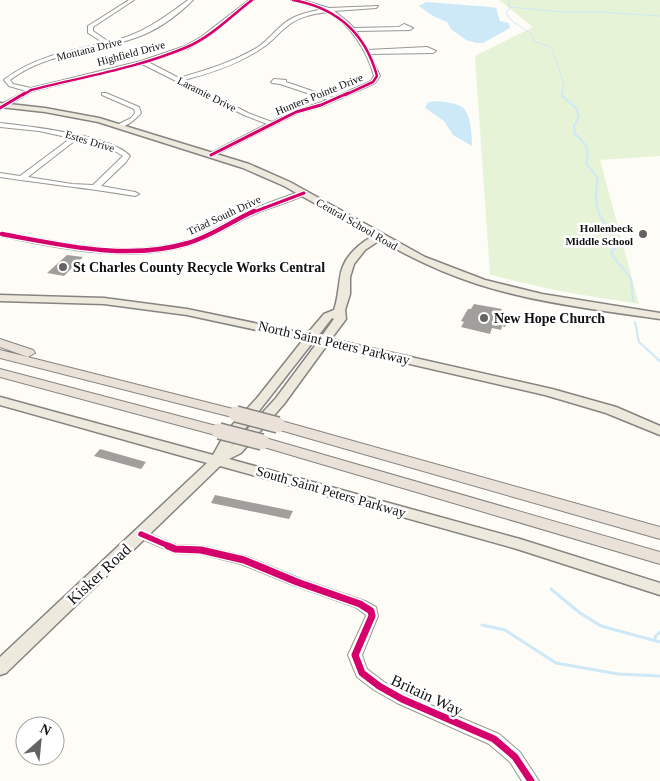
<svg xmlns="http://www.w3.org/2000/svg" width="660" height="781" font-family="'Times New Roman',serif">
  <rect width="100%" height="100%" fill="#fdfcf7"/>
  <path fill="#e7f3d7" d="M499,0H660V156L600,160L639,304L564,292L490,275L475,56L533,27Z"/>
  <path fill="#cde8f7" d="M426,2L491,7L496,8L500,21L509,23L510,28L483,43H477L466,40L451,29L447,22L433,16L419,6Z
    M438,101C445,102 456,103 462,107C471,113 472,136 472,146L453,135L444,121L425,108L428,102Z"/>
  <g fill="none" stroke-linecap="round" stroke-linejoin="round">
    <path stroke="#cde8f7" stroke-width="1" d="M508,0L510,7
      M510,7L506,13C512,25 525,27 534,37L533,41L551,47L564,84L562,95
      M510,7L562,12H600L660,16"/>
    <path stroke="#cde8f7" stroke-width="2" d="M562,93V96L576,108L579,116L574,126L575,134C586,144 590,148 586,163L598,178C591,209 601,219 618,244V247L611,251L612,255L631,279L633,301
      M635,322L639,342L660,361"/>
    <path stroke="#cde8f7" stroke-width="2.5" d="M658,360L660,361"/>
    <path stroke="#cde8f7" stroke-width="3" d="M551,589L580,613L601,626L660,642
      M482,625L505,630L556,663L618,674L660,676
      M655,640V637L660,632"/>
  </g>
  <path fill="#a19f9c" d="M67,255L83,257L64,276L47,273Z
    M474,304L502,309L499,314L507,317L505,320L509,321L505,327L502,326L501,330L492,328L490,334L461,327L464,322L461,321L468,309H471Z
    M100,449L146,462L141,469L94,456Z
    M215,495L293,511L289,519L211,503Z"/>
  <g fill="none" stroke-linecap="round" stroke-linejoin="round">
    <g stroke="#979795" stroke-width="2">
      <path id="minor" d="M129,0H134L93,27V31L109,42C140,35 163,19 188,0H193C177,16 155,32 132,39C91,52 46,53 10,80L13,84L31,88L141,61L185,46L201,37L249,0H254L205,39L189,48L148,62L179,78C206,70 234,62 258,47C267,41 273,33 281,26C293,15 308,12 323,9L291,0L306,1L329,8L378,6L376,8L334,11L347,21L354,28L399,27L404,24L413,28L410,30L356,31L368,50L427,47L436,51L433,53L370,54L380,76L375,83L369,86L323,106L298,113L211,157L208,155L209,154L267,124L244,115L142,64L33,91L0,110V105L26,91L9,86L4,80L5,79C34,57 68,51 104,43L88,33V26ZM328,12C351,25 367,51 374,76L371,81L333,98L286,82V80L274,79L271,82L272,83L280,84L328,100L294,111L272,122L248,113L184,80C211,73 239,64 262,48C271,43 277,34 285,28C297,17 312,14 328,12Z
        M102,93H106L139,107L141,113C135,120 126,128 117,127V125L131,118L135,113L134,109L102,95Z
        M0,123C28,126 113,136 130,156L126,162L101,186L135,192L139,194L135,196C90,188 45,184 0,177V173L20,176L71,138L39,131L0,127ZM77,139L113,150L123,156L93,185L72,184L28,177Z
        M301,191H307L308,193C298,200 268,208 255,214C234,223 215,237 193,244C134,264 59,249 0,236V232H2C61,242 127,259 186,241C207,235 225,222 244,213C263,204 282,198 301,191Z
        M141,530L176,545L201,546L248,557L301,579L365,601L376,607L378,616L362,655L367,669L384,682L407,695L499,734L520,752L539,781H522L510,762L489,744L397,703L374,690L357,677L348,655L366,616L365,614L355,607L293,585L241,564L201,554L175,553L137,537L135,534L137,531Z"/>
    </g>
    <g stroke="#858482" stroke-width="3">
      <path id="major" d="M0,103L45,108L99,118L249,164L290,182L425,257L485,280L542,294L660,313V319C599,310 536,303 477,284C443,273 411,258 380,240L365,250L354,264L350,277V294L345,310L346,319L331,339L552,389L616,407L660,426V435L606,413L545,395L327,345L284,404L241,453L229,459L520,539L660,583V595L517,549L220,466L6,673L0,675V657L207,463L0,405V397L213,455L226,432L257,398L303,340L187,315L104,304L0,301V295L104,298L187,309L307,334L324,314L334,310C338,298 338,290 340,278C342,259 357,245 373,236L284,186L243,168L98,122L45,112L0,107ZM332,318L334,319L321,337L318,336ZM313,342L317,343L276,398L230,448Z"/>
    </g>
    <g stroke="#858482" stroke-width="2">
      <path id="highway" d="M0,339L33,350L35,353L28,357L0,347Z
        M0,350L241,411L243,414L241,417L236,418L0,358Z
        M0,369L224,428L226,431L224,434L219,436L0,377Z
        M278,420L660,527V539L273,428L271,425L273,422Z
        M262,437L660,552V564L257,445L255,442L257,439Z"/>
    </g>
    <use href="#minor" fill="#fffffe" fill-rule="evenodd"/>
    <use href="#major" fill="#ede9dc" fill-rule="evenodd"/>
    <use href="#highway" fill="#eae1d8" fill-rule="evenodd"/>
    <g stroke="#858482" stroke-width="18" stroke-linecap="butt">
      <path id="highway-bridge" d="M236,414L278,425
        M219,431L262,442"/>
    </g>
    <use href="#highway-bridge" stroke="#eae1d8" stroke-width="15"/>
    <g stroke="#fff" stroke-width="4.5">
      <path id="cycleway-far4" d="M293,0C337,8 365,32 377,76L373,82L345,95
        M23,95L31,90C82,77 138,68 187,47C211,37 231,16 252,0"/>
    </g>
    <g stroke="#fff" stroke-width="5">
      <path id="cycleway-far3" d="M0,108L25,93
        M211,155L296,112L321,105L348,93
        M251,213L304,193"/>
    </g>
    <g stroke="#fff" stroke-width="7">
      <path id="cycleway-far2" d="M2,234C62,245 128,261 188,243C212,236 232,221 254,211"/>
    </g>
    <g stroke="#fff" stroke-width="9">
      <path id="cycleway-far1" d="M141,534L171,547"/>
    </g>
    <g stroke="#fff" stroke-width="10">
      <path id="cycleway" d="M168,546L175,549L201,550L244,560L297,582L360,604L371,611L372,616L355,655L362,673L379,686L402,699L494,739L515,757L531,781"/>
    </g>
    <use href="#cycleway-far4" stroke="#d6006c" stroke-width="2.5"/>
    <use href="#cycleway-far3" stroke="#d6006c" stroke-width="3"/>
    <use href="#cycleway-far2" stroke="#d6006c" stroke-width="4.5"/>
    <use href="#cycleway-far1" stroke="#d6006c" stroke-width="5.5"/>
    <use href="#cycleway" stroke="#d6006c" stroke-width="7"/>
  </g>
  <g fill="#646362" stroke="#fff" stroke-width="2">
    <circle cx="643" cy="234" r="5"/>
    <circle cx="63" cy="267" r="5"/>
    <circle cx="484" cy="318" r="5"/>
  </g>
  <g text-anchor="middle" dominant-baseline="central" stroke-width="5" stroke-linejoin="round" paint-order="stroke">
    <g font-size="11" fill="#111" stroke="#fff">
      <text transform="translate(89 49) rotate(-14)">Montana Drive</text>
      <text transform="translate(131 53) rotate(-15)">Highfield Drive</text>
      <text transform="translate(207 94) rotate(27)">Laramie Drive</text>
      <text transform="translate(319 94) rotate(-22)">Hunters Pointe Drive</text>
      <text transform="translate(90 141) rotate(17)">Estes Drive</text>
      <text transform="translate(224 215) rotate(-25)">Triad South Drive</text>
      <text transform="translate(357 224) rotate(30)">Central School Road</text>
    </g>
    <g font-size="11" font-weight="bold" fill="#111" stroke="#fff" text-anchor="end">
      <text x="633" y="228">Hollenbeck<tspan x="633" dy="13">Middle School</tspan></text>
    </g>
    <g font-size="14" font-weight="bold" fill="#111" stroke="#fff" text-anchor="start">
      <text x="73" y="267">St Charles County Recycle Works Central</text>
      <text x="494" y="318">New Hope Church</text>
    </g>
    <g font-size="14" fill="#111" stroke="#fff">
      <text transform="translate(334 343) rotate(13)">North Saint Peters Parkway</text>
      <text transform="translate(331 492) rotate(16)">South Saint Peters Parkway</text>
    </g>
    <g font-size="16" fill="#111" stroke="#fff">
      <text transform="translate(99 574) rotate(-43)">Kisker Road</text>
      <text transform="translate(427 695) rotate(25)">Britain Way</text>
    </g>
  </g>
  <g transform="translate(40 741) rotate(27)"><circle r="24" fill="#ffffff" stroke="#a0a0a0"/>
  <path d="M0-4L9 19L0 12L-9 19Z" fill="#646362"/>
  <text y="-8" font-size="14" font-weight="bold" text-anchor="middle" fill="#111111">N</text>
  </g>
</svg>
